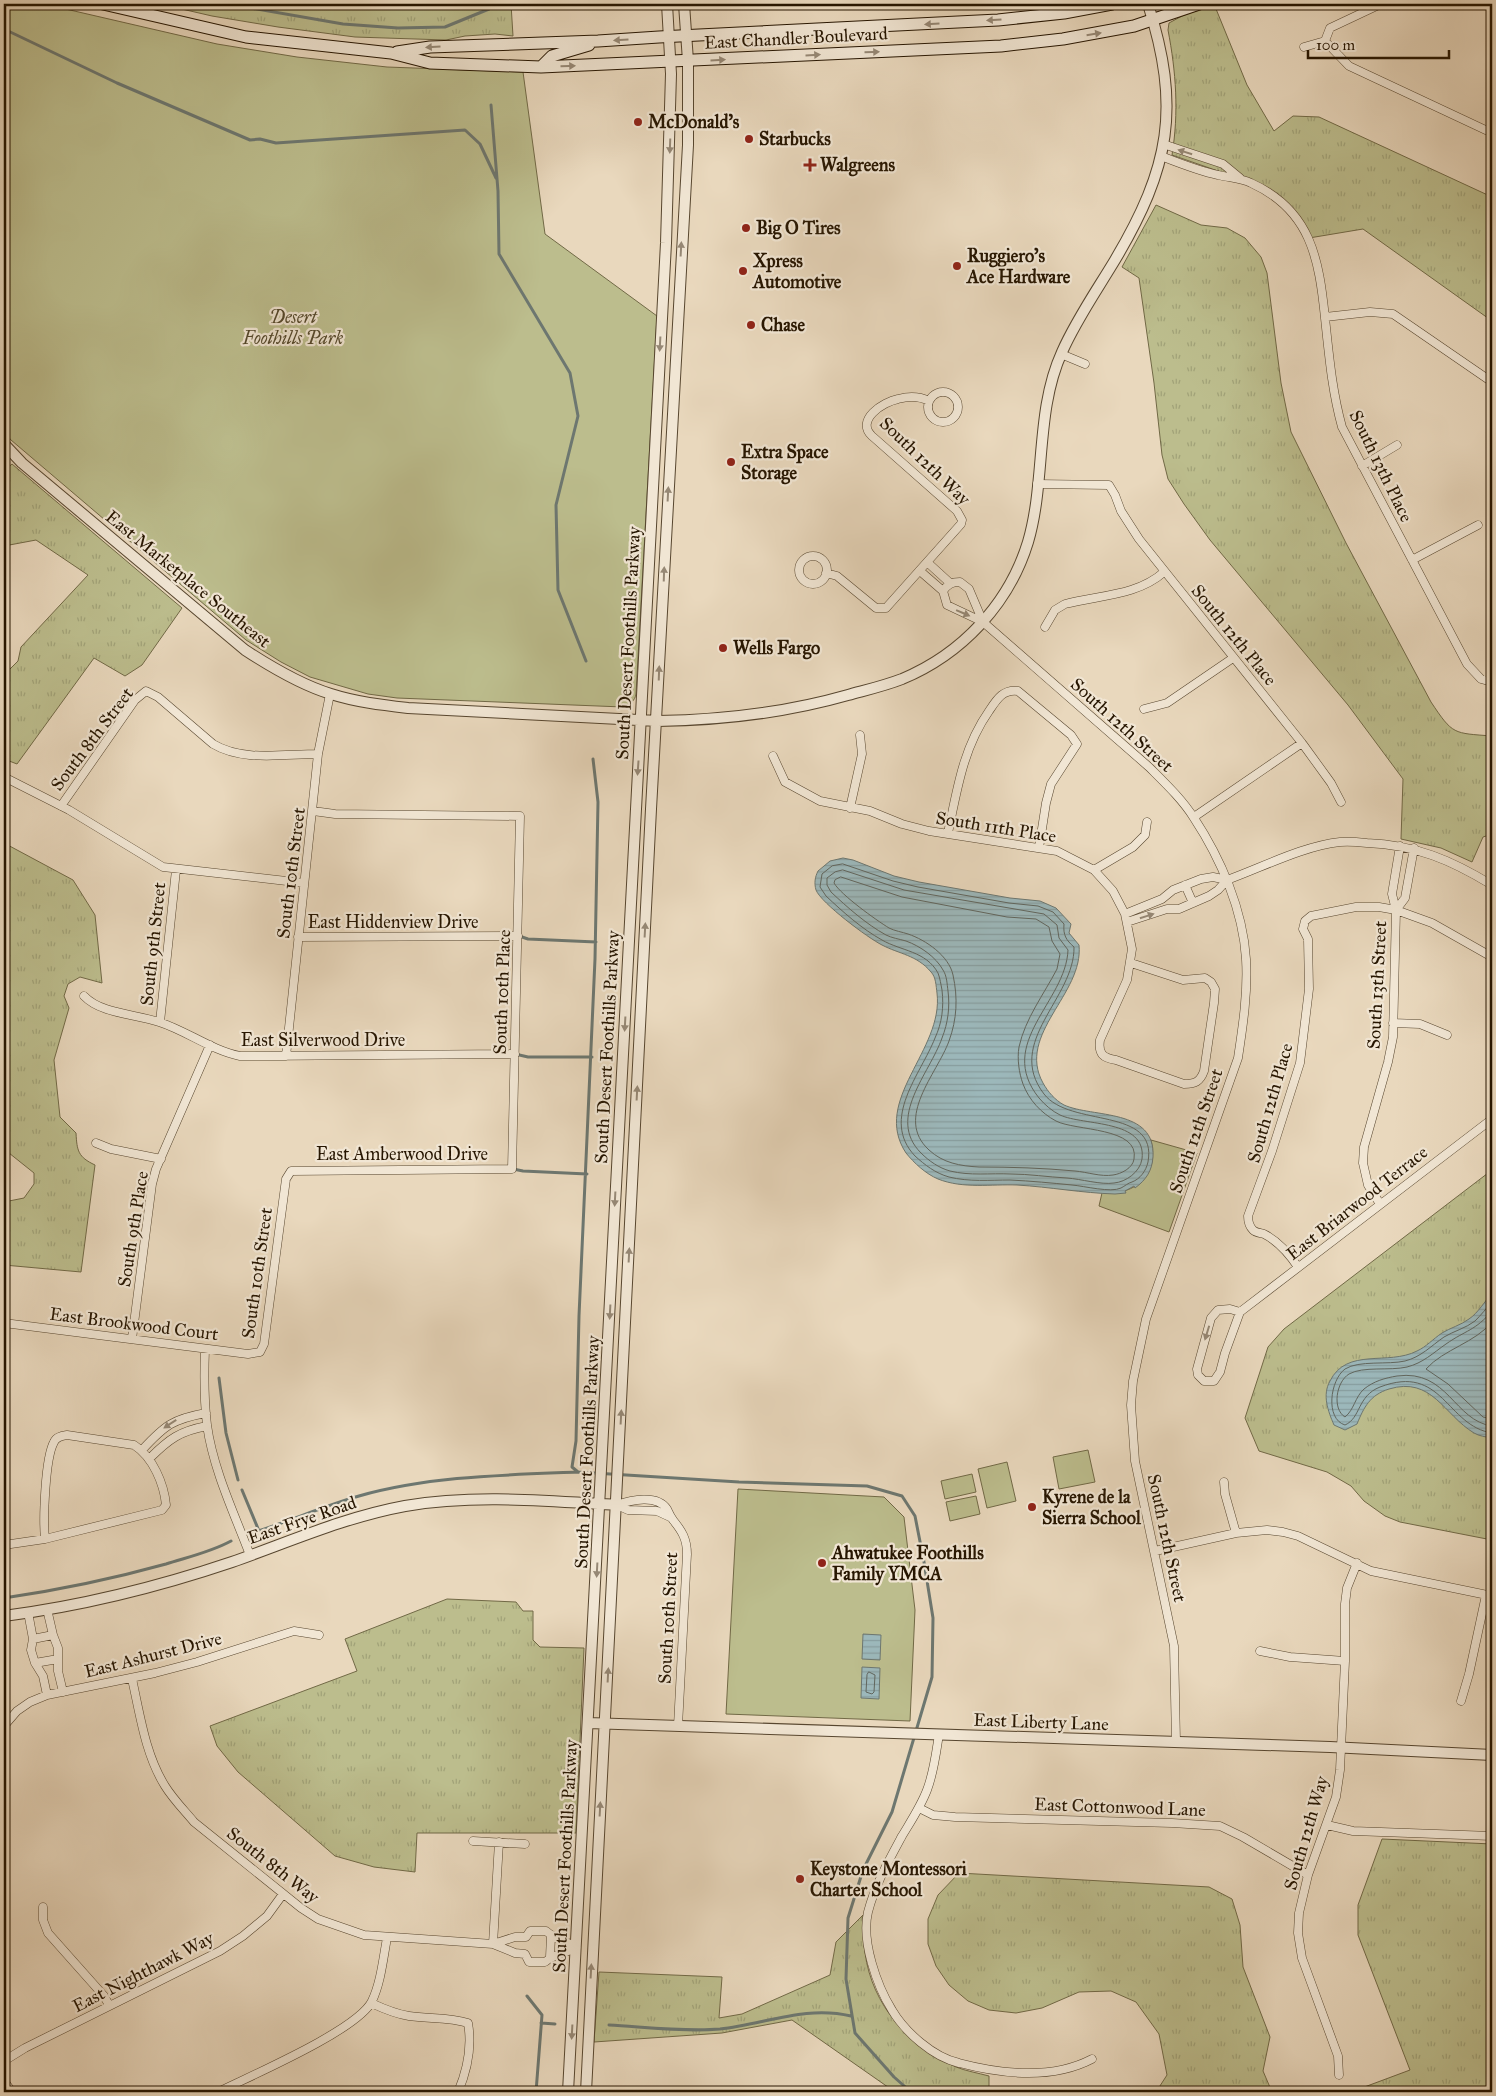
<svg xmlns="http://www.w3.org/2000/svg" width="1496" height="2096" font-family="'IM FELL Great Primer',serif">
  <defs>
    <pattern id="grass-tufts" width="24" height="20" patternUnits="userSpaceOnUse" patternTransform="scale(1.25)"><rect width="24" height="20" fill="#bcbd8d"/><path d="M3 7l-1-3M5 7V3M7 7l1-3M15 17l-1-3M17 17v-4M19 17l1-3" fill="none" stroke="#a1a278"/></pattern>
    <pattern id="water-rules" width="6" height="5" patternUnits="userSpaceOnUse" patternTransform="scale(1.25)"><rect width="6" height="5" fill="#9cb8bb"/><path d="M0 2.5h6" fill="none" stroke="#869d9f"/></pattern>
  </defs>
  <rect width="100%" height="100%" fill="#e9d8bd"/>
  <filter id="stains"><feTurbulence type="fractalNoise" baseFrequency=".004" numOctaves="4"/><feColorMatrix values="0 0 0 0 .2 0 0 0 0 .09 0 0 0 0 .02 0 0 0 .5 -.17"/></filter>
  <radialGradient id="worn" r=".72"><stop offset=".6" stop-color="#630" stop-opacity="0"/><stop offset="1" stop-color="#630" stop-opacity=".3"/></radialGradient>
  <path fill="url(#grass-tufts)" stroke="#716946" d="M160,4H511L513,36L495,34L465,36L446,40L355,37L278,27L212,16Z
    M1214,4L1247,85L1274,131L1293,116L1319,117L1492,197V321L1363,229L1309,238L1289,209L1241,179L1172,155C1179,112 1176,72 1168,30L1169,23L1182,16Z
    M1156,205L1201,225L1227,228L1245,238L1261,257L1267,273L1281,383L1291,432L1346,543L1431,702C1453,735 1453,733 1492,736V834L1483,837L1472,862L1441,848L1401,839L1403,779L1348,705L1210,540L1184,504L1168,479L1162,455L1154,383L1139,278L1122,267Z
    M12,464L182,608L142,665L125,676L94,658L17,764L4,759V675L18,661L21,647L88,575L36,540L4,546V471Z
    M4,843L73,880L95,915L102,983L80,977L68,984L64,996L69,1008L54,1060L60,1117L76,1133C77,1151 78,1157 95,1165L81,1272L4,1265V1202L24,1198L34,1184V1173L4,1149Z
    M1492,1170V1540L1400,1522L1385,1516L1364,1501L1351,1486L1327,1472L1259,1451L1245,1418L1268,1347L1284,1329Z
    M447,1599L516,1602L523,1611H533V1640L540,1647L584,1648L576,1833H417L415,1872L374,1867L335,1856L238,1772L217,1746L210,1726L357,1671L345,1639Z
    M1382,1839L1492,1844V2092H1351L1410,2070L1358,1935V1905Z
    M959,1873L1209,1887L1232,1899L1240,1925L1243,1967L1270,2037L1263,2071L1272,2092H1156L1167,2075L1159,2034L1136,2002L1111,1991L1079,1992L1042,2008L1016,2013L989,2010L968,2001L949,1985L936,1966L928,1944V1919L938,1895Z
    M863,1915C863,1928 863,1941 865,1953C872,2005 909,2047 956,2067C966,2071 978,2073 989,2076V2092H895L792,2020L722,2033L594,2042L599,1972L722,1977L719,2018L742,2014L830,1975L836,1942Z"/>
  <path fill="#bcbd8d" stroke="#716946" d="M4,4H44L217,44L297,57L387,67L523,72L545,234L657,316L636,694C635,701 630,704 623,707L397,698L368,694L310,677L281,662L246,640L11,440L4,432Z
    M1151,1140L1197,1153L1169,1232L1099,1206L1102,1193C1137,1195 1159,1175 1151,1140Z
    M1088,1450L1095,1482L1059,1489L1053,1457Z
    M1007,1462L1016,1501L987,1508L978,1469Z
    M972,1474L976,1492L945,1499L941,1481Z
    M738,1489L884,1497L904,1517L915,1610L910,1721L726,1714Z
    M976,1496L980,1514L950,1521L946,1502Z"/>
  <path fill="url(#water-rules)" stroke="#6d7770" d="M843,858L853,860L894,876L919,882L1010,898L1040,901L1056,908L1071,924L1069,933L1079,945C1084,994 1016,1034 1043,1083C1048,1092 1055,1100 1064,1105C1093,1118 1156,1108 1153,1157C1152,1171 1146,1180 1135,1188L1134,1186L1125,1191L1126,1193L1115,1194C1082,1193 1050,1187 1017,1185C991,1184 963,1189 938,1179C926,1174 914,1163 906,1153C871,1100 944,1050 937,993C936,986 936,977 931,972C917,955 899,954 882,945C868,938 821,903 816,890C814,883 815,877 818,871L830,861Z
    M1492,1293V1438C1486,1437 1479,1436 1474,1433C1444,1415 1432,1376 1389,1389C1370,1395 1364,1407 1357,1424L1345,1430L1334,1425C1328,1411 1322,1395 1330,1381C1347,1347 1388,1366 1417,1351C1426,1347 1433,1339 1442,1333C1450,1328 1461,1325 1469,1319C1478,1313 1485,1301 1492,1293Z
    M863,1634L881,1635L880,1660L862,1659Z
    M862,1667L880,1668L879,1699L861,1698Z"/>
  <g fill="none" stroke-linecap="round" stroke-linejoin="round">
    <path stroke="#61665e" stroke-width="1" d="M843,864L893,881L918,887L1009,903L1038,906L1053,912L1064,924C1063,935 1066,940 1074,947C1075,998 1004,1042 1044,1094C1070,1128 1158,1106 1148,1162C1146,1171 1140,1179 1132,1182C1128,1183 1125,1186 1121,1188C1111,1193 1084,1186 1072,1185C1052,1183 1031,1181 1010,1180C990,1180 969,1182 949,1177C935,1173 925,1165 915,1156C880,1119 921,1074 935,1038C942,1023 944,1007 942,990C941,985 940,978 938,973C926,951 901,951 882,940C862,929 843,912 826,896L820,887L822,874L832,866Z
      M843,870L904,890L1044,914L1057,925L1059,938L1068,950C1066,1002 995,1043 1039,1098C1045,1105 1052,1111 1060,1115C1084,1126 1147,1119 1142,1159C1140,1172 1126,1182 1114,1183C1101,1185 1081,1179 1067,1178C1048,1177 1029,1174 1011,1174C990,1173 970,1176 950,1171C939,1168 929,1161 921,1153C886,1118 930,1073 942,1038C948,1023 950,1007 948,991C947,984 947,976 943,970C936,957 920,946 906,941C899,939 892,938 886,935C866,924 847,907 831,892L827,885V878L835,872Z
      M841,877L902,897L1007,917L1036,919L1049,927L1052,941L1060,954L1057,969C1044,994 1025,1019 1019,1047C1017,1059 1019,1073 1023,1084C1029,1100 1041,1113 1056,1121C1075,1131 1140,1127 1134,1159C1133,1168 1121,1174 1113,1175C1101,1177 1087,1172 1075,1171C1043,1168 1011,1167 979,1167C960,1166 943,1163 929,1150C894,1118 937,1074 949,1041C957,1019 958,998 953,975C949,956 926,940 908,934C902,932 895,931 889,928C876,920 841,895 834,883L835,880Z
      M1492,1301C1487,1308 1481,1315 1475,1321C1466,1328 1454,1331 1444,1337C1431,1346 1421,1357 1405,1361C1388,1365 1359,1360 1345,1369C1330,1380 1325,1419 1345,1425C1361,1418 1357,1396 1380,1387C1443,1363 1446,1426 1492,1433
      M1492,1311C1475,1331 1466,1330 1446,1344C1433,1353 1423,1363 1407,1367C1390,1371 1363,1366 1349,1374C1336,1382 1332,1409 1345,1417C1354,1410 1355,1397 1364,1389C1374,1381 1385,1378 1397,1376C1448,1369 1454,1421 1492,1426
      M1492,1322C1475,1343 1444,1349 1426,1369L1448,1384L1483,1417L1492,1419
      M869,1672L875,1675L874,1692L872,1694L866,1692L867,1675Z"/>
    <path stroke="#6d7770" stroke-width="3" d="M228,4L343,24L398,28L445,27L489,9L487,4
      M4,29L117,83L250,140L260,139L276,143L465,130L480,144L496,178
      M491,105L498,191L499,254L570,373L578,416L556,505L558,590L586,661
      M593,759L598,802L595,959L579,1316L576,1441L572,1467L578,1472L739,1482L867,1486L902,1496L915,1516L924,1562L933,1618L932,1677L892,1812L863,1870L848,1918L846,1979L855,2033L894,2077L911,2092
      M519,936L528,939L596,942
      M515,1054L528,1057H592
      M513,1169L523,1171L587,1174
      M219,1378L226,1433L238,1480
      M242,1490L259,1531
      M255,1532C290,1521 324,1506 359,1496C430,1476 505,1475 578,1472
      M4,1598C59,1590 112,1579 166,1564C188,1557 211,1552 231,1541
      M527,1996L542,2015L536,2092
      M541,2023L555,2024
      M609,2025C645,2027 684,2032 720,2029C765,2024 806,2005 851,2016"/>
    <g stroke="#57462f" stroke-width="9">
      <path id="minor" d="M1325,41L1349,66L1492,133
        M1325,41L1330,28L1381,4
        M1304,47L1325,41
        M1163,144L1223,164L1240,178
        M1161,156C1179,163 1199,171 1218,175C1230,178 1241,178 1251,183C1311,210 1319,259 1325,318C1329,355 1332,391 1342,427L1467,664L1481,679L1492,682
        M1325,317L1370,312L1393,314L1492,382
        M1061,354L1085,364
        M928 407a15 15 0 1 1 30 0a15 15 0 1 1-30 0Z
        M1362,466L1397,445
        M1037,484L1109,485L1115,495L1121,511L1139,539L1302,743L1331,783L1341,802
        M799 570a14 14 0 1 1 28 0a14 14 0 1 1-28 0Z
        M1412,560L1478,525
        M927,562L950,583
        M920,571L943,591
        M826,573L837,576L876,608H886L961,524L962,520L957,511L872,436C855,420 883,402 898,399C909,396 919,396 929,401
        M983,622L969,589L960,582C952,582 948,584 943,591L947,605L983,622L1149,767C1165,783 1182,799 1194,818C1221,859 1243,910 1246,959C1248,992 1243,1025 1238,1058L1146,1319L1133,1381L1131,1405L1135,1461L1174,1646L1176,1742
        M1045,627L1055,610L1065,604C1099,595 1137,596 1164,572
        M1144,709L1167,703L1233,658
        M773,756L785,782L820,801L870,811L902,824L929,831L1057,851L1094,870L1113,891L1125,914L1132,949L1127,980L1100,1040C1098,1054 1103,1058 1116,1060L1184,1084C1195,1084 1200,1082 1204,1071L1214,1003L1215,989L1211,982L1205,978L1183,980L1131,963
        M4,777L69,810L163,867L304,883
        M61,806L135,700L146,691L158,697L213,744C243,762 284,754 318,754
        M850,808L862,754L860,735
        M1194,817L1302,743
        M948,833C957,790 963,748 989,711C997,699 1003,689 1018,691L1071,735L1077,744L1051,784L1046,803L1039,848
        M1094,870L1133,847L1145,835L1147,822
        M1185,885L1193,903
        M1396,910L1405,898L1414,848
        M1125,914L1162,899L1173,890L1201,879L1213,877L1227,880
        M1127,922L1167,909H1179L1209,896L1218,890L1227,880C1263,867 1303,846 1340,842C1349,841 1358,842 1367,843C1416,845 1451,860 1492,885
        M298,937L518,936
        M84,996C101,1014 136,1014 159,1022C187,1031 211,1050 240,1056L515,1054
        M160,1022L176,870
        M1393,1023L1420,1024L1447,1035
        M286,1056L318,754L330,694
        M96,1143L111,1149L161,1159
        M1380,1204L1368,1185L1363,1163L1364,1147L1388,1062L1393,1037L1396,910L1392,894L1400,846
        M1298,1267C1290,1255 1278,1241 1264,1234C1261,1233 1256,1233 1253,1230C1249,1226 1248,1221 1248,1216L1272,1151L1300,1063L1309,989L1308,939L1303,929L1305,921L1311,916L1356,907H1379L1396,910L1432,923L1492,957
        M1240,1312L1230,1309L1218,1310L1211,1318L1197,1369L1198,1375L1204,1381H1214L1220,1372L1225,1353L1240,1312L1492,1119
        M4,1323L248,1354L260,1352L264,1344L286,1179L291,1171L512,1169L520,816L335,814L313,811
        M132,1339L152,1184L156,1169L210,1045
        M205,1349C204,1374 204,1400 207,1425C213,1469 234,1513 250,1555
        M142,1450C165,1425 173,1419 206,1413
        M150,1458C169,1439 180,1431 207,1426
        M1224,1482L1225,1494L1236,1533
        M617,1505C631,1500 657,1494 667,1509C669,1513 670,1516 673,1520C682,1531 687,1539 687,1554L678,1726
        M617,1505L628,1510L657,1511L670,1517
        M4,1545L45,1539L162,1510L166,1505C164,1484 153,1457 134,1445L67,1435C61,1436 56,1437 54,1442C45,1458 43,1520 45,1539
        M1155,1551L1236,1533L1267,1530L1283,1532L1298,1536L1371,1571L1492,1596
        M47,1609L53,1635L58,1648V1671L63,1692
        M28,1612L33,1639L31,1650L35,1663L43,1676L47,1695
        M33,1639L53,1635
        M1260,1651L1290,1657L1345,1661
        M35,1663L58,1659
        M132,1679C140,1714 145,1754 165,1786C173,1799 184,1810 194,1822L301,1908L318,1919L364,1935L493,1944L515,1937H526L530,1931H546C556,1940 566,1940 576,1948C565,1953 554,1954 545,1962H529L525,1954L515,1953L493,1944
        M1461,1701L1469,1674L1486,1595
        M4,1726L17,1711L30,1702L47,1695L155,1673L197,1662L294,1631L319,1635
        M939,1734C936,1753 934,1772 927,1790C921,1806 911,1821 902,1836C889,1860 875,1885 868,1912C861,1941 877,1986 892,2010C905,2032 933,2057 959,2063C1001,2074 1052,2080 1092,2059
        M919,1808L933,1815L955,1817L1172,1823L1220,1826L1243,1837L1308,1875
        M1327,1825L1353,1831L1492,1836
        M473,1841L525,1844
        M43,1907V1920L48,1933L104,1996L109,2005
        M493,1944L499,1842
        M550,1957L551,1936
        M371,2003C384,2009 396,2014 409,2016C429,2019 449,2017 468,2023C472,2046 467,2071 458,2092
        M4,2061L25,2048L220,1951L243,1936L267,1916L283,1894
        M1339,2075L1338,2056L1302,1958L1298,1933L1299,1913L1308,1875L1336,1797L1340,1770L1345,1661V1604L1347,1588L1357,1563
        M4,2081L12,2092
        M218,2092C250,2076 358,2030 372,2001C381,1982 383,1959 387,1938"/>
    </g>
    <g stroke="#57462f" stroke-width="12">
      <path id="tertiary" d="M4,444L22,463L245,650C271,667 301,685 331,694C356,702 382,705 408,708L658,721C723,720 785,713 848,695C866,690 884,686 902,679C962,654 1009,604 1028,542C1046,481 1035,411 1062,352C1076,320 1097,290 1115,260C1170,167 1181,108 1148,4
        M4,1616C81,1606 158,1587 232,1562C289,1542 345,1517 405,1506C474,1494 547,1501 617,1505
        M588,1723L1330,1747L1492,1755
        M568,2092L666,243L671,74L667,4
        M586,2092L651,809L688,145V61L684,4"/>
    </g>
    <g stroke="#261500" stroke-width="13">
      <path id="secondary" d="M103,4L246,37L391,53L430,63L541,67L1001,46L1063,39L1134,26L1199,4
        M397,52L430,47L598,41L659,37L998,20L1064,13L1112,4
        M541,67L552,56L589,45"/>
    </g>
    <use href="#minor" stroke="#f1e6d4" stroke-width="8"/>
    <use href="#tertiary" stroke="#f1e6d4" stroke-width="10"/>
    <use href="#secondary" stroke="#f1e6d4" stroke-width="11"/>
  </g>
  <defs><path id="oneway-solid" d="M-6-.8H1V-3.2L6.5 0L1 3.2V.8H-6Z" transform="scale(1.25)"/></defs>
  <g fill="#968875">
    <use href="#oneway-solid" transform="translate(994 20) rotate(176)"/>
    <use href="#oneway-solid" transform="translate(932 24) rotate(177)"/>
    <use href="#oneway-solid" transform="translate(1094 34) rotate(-9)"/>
    <use href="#oneway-solid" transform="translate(621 40) rotate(176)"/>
    <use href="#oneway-solid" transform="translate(433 47) rotate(176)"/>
    <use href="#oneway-solid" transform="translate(872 52) rotate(-2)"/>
    <use href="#oneway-solid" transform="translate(813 55) rotate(-3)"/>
    <use href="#oneway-solid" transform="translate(718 60) rotate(-3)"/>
    <use href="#oneway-solid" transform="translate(568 66) rotate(-2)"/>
    <use href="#oneway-solid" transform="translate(670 146) rotate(92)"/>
    <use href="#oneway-solid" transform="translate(1185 152) rotate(-162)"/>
    <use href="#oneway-solid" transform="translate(681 249) rotate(-87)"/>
    <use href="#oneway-solid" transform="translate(660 344) rotate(93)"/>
    <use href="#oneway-solid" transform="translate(668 494) rotate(-87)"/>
    <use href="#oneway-solid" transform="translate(664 574) rotate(-88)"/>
    <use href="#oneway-solid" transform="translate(963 613) rotate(23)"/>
    <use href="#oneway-solid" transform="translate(659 673) rotate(-88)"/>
    <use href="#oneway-solid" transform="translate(638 768) rotate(94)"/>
    <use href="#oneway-solid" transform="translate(1147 916) rotate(-18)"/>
    <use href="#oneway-solid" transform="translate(645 930) rotate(-87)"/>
    <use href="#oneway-solid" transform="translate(625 1024) rotate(93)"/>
    <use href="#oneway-solid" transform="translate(637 1093) rotate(-87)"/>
    <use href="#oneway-solid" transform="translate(615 1199) rotate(93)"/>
    <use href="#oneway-solid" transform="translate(629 1255) rotate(-87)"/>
    <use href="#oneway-solid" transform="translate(610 1312) rotate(93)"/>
    <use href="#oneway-solid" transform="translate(1207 1333) rotate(107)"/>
    <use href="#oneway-solid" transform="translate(621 1417) rotate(-87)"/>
    <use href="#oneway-solid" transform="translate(170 1424) rotate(147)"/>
    <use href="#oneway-solid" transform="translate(597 1570) rotate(93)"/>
    <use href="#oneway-solid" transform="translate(608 1675) rotate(-87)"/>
    <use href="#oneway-solid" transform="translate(600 1809) rotate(-87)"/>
    <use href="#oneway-solid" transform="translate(591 1971) rotate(-87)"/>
    <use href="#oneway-solid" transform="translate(572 2032) rotate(93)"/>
  </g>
  <g fill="#8f2418" stroke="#f1e6d4" stroke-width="2">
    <circle cx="638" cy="122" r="5"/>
    <circle cx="749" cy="139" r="5"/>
    <path d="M807.5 157.5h5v5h5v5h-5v5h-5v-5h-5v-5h5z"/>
    <circle cx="746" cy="228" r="5"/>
    <circle cx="957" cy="266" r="5"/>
    <circle cx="743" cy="271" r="5"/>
    <circle cx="751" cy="325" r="5"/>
    <circle cx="731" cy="462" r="5"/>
    <circle cx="723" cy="648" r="5"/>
    <circle cx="1032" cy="1507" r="5"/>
    <circle cx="822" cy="1563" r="5"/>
    <circle cx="800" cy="1879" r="5"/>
  </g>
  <g text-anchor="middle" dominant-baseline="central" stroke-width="4.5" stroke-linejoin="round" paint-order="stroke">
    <g font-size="18" fill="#261500" stroke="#f1e6d4">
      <text transform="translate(796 38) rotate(-3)">East Chandler Boulevard</text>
      <text transform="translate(925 461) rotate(44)">South 12th Way</text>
      <text transform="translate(1381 466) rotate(64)">South 13th Place</text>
      <text transform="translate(188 579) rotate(39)">East Marketplace Southeast</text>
      <text transform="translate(1234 635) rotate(51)">South 12th Place</text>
      <text transform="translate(628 643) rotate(-87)">South Desert Foothills Parkway</text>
      <text transform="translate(1122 725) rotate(42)">South 12th Street</text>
      <text transform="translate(92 739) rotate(-53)">South 8th Street</text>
      <text transform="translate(996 827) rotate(9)">South 11th Place</text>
      <text transform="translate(291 873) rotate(-83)">South 10th Street</text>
      <text x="393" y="922">East Hiddenview Drive</text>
      <text transform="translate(153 944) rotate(-84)">South 9th Street</text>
      <text transform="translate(1377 985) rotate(-87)">South 13th Street</text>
      <text transform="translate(502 992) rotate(-88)">South 10th Place</text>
      <text x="323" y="1040">East Silverwood Drive</text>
      <text transform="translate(607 1047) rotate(-87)">South Desert Foothills Parkway</text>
      <text transform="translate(1270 1103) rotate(-74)">South 12th Place</text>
      <text transform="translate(1196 1131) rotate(-71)">South 12th Street</text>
      <text x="402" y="1154">East Amberwood Drive</text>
      <text transform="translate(1357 1203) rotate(-38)">East Briarwood Terrace</text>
      <text transform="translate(133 1229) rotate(-81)">South 9th Place</text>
      <text transform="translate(257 1273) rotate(-82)">South 10th Street</text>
      <text transform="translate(134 1324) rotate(7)">East Brookwood Court</text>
      <text transform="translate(587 1452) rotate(-87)">South Desert Foothills Parkway</text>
      <text transform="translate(302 1520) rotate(-19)">East Frye Road</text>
      <text transform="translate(1167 1538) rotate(78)">South 12th Street</text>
      <text transform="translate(668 1618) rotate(-87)">South 10th Street</text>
      <text transform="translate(153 1655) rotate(-14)">East Ashurst Drive</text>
      <text transform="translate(1041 1722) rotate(2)">East Liberty Lane</text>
      <text transform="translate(1120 1807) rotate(2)">East Cottonwood Lane</text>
      <text transform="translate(1306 1833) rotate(-74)">South 12th Way</text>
      <text transform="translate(565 1856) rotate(-87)">South Desert Foothills Parkway</text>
      <text transform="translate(273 1865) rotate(38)">South 8th Way</text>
      <text transform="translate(143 1972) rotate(-27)">East Nighthawk Way</text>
    </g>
    <g font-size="18" font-weight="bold" fill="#261500" stroke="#f1e6d4" text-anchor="start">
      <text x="648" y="122">McDonald's</text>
      <text x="759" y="139">Starbucks</text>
      <text x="820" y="165">Walgreens</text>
      <text x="756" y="228">Big O Tires</text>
      <text x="967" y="256">Ruggiero's<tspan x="967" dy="21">Ace Hardware</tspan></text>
      <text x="753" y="261">Xpress<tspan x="753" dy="21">Automotive</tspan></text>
      <text x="761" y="325">Chase</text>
      <text x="741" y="452">Extra Space<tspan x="741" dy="21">Storage</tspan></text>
      <text x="733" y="648">Wells Fargo</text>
      <text x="1042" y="1497">Kyrene de la<tspan x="1042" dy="21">Sierra School</tspan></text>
      <text x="832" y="1553">Ahwatukee Foothills<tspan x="832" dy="21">Family YMCA</tspan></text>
      <text x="810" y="1869">Keystone Montessori<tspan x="810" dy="21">Charter School</tspan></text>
    </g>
    <g font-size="18" font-style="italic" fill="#53472a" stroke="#f1e6d4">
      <text x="293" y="317">Desert<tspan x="293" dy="21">Foothills Park</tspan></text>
    </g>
  </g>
  <rect width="1496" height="2096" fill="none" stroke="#e9d8bd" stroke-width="20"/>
  <rect x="5" y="5" width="1486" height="2086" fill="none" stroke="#261500" stroke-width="2.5"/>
  <rect x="10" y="10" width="1476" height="2076" fill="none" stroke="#261500"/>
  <path d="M1308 50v8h141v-8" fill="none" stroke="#261500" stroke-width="2.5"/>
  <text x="1316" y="50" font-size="15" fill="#261500" stroke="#f1e6d4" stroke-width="4" paint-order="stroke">100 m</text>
  <rect width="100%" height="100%" filter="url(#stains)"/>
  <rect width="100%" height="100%" fill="url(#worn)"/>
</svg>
